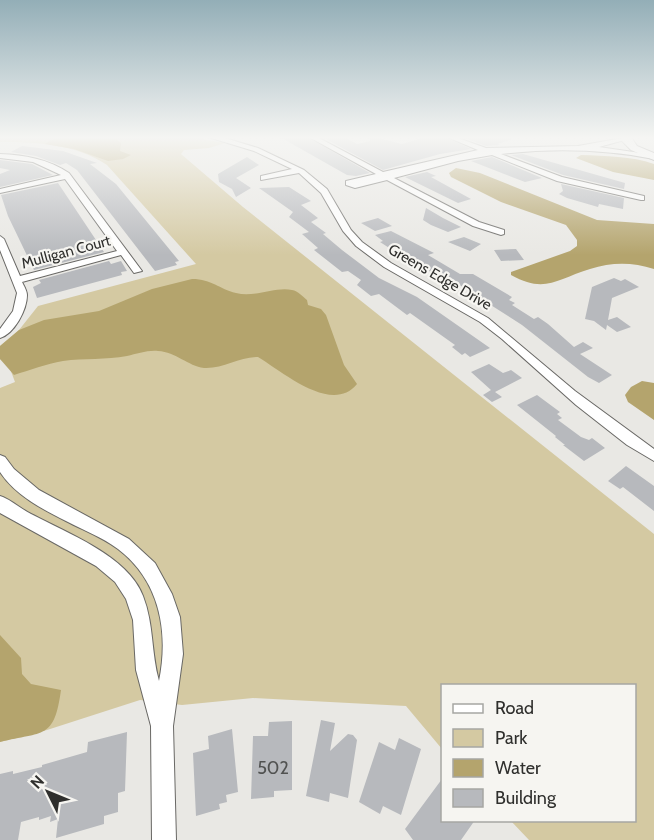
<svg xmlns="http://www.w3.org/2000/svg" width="654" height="840" font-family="Cabin,sans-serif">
  <rect width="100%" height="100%" fill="#e9e8e4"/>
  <path fill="#d4c9a2" d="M0,137H190L225,143L209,148L184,150L181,154L243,207L654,534V840H529L511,821L634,820V686H442V749L406,706L253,698L182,705L140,700L47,730L0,742V388L15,382L9,366L0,359V346L19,330L38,306L196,264L107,165C76,144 36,142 0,142Z"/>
  <path fill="#b4a46d" d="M66,137L116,139L121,143L120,151L131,155L123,159L108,161L74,149L45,144L51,140Z
    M581,155C606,156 631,156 654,164V180L613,172L576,158Z
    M456,168L480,173L597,220L654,224V269C632,262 612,262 590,269C557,279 545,294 511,275V272L570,251L577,246V240L566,225L501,202L451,177L449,173Z
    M192,279C212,279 219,289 236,293C255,298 276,286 292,290C298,291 303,297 307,300L308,305L321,309L326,315L344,365L357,384C332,415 283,372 258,357C239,357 223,369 204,368C188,366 176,352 158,351C147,350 137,354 127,356C106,360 84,358 63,361C46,364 30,370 14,375L0,359V346L19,330L44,320L99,311L152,289Z
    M642,381L654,383V420L628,402L625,395L631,387Z
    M0,635L21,658L22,674L31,684L61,690C54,740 44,731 0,742Z"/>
  <path fill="#b7b9bd" d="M280,137H307L370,173L356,176L347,175Z
    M322,137H344L357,144L370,141V137H374L402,144L425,137H445L471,149L440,154L383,170Z
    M462,137H511V140L497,144L501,145L486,146Z
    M22,146L63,151L97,163L90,164L116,184L179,261L175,262L177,265L155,271L77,170L66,163L60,165L36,156L11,152Z
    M523,154L625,183L624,189L563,175L511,155Z
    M247,157L259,165L236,178L251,188L236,197L232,189L219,182L218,174Z
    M492,157L542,178L525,182L471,161Z
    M0,160L32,164L53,175L0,187V174L10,170L0,168Z
    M427,172L436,176L431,177L471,199L458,203L405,177Z
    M58,183L104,252L34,270L8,216L1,195Z
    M561,184L624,198L623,209L599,204L598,207L567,198L559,194L563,191Z
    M289,187L311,201L301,205L318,218L311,222L326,233L323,234L342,250L379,278L417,297L490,348L470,357L465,353L462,355L452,347L455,345L410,313L407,315L379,294L371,296L357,285L361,280L348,271L342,272L314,250L318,248L302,234L309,232L289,217L293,212L259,188Z
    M426,208L443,218L461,227L448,232L431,225L423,220Z
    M378,218L392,226L375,231L361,223Z
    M391,231L434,253L428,255L460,274H473L512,297L509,300L515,303L512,305L534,319L538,317L548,324L574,347L583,342L593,348L580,354L612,375L599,383L588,377L522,325L442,274L438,276L410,260H408L380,242L383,241L375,235Z
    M464,237L481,244L470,251L448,242Z
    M516,249L524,260L501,261L494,250Z
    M109,261L111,264L121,261L127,271L121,272L122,275L37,298L33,287L41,283L39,280Z
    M614,278L621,281L625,279L639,287L612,298L608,320L617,317L631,327L617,332L607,325L606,330L594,321L585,319L592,287Z
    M489,364L503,373L511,370L522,378L495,392L502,397L492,402L483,395L491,390L471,372Z
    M537,395L560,412L557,414L562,418L558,420L581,437L589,440L592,438L605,448L584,461L563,445H565L555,437L556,436L517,405Z
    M626,466L654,486V511L623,487L620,489L608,481Z
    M321,720L335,723L330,751L348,734L353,735L357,740L348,798L330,793L329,802L306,796Z
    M292,721V790L274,791V797L251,799L253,736H268L269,722Z
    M232,729L238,792L226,795L227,802L219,804L220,809L196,816L193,753L209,749L208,736Z
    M127,732L125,791L118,793V812L104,816V824L56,838L58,819L50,822L51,816L39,820V817L21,822L18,840H0V774L13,771V774L42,767V765L87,752L88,742Z
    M399,738L421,749L401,815L383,806L380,814L359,802L379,742L395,750Z
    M442,779V820H475L461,840H413L405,829Z"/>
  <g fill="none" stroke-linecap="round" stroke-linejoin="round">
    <g stroke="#696865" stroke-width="2">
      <path id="street" d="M208,137L225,138L258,148L304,170L327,189L351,230L362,242L391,263L488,318L575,391L654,449V461L627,445L576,405L502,339L480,322L384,267L356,246L343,231L321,193L299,173L261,180V176L292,169L254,151Z
        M309,137H317L383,172L478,150L447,137H455L486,148L578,146L628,137V139L599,147L654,155V159C603,149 552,148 501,154L562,177L644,196V200H641L557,181L492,155L458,161L394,178L479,222L504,230V234L501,235L473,226L387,180L355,188L346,185V181L376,174Z
        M0,154C25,155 48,159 69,173L142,271L134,273L121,255L22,282C24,286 27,291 27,295C27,310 14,334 0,338V329L13,311L17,293L0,250V236L4,239L20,276L117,251L65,179L0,193V189L61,175L33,162L0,158Z
        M0,455L5,457L14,469L39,490L129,539L155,563L172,594L180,617L183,654L173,726L176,840H152L151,726L136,670L133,620L126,599L115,582L96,566L0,513V496C10,499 21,509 31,514C67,533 128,556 143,596C154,624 151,653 159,681C169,632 160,581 118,549C102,537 83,530 66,521C42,509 15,495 0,472Z"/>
    </g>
    <g stroke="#696865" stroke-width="2">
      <path id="secondary" d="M623,137H631L637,146L654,153V160L631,150L622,141Z"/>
    </g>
    <use href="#street" fill="#fff" fill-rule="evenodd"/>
    <use href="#secondary" fill="#fff" fill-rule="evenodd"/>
  </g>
  <linearGradient id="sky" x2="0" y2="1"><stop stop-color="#93aeb7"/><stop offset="0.54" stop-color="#f5f5f3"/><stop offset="1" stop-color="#f5f5f3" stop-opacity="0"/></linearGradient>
  <rect width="654" height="255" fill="url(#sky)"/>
  <g text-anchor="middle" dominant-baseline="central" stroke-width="4.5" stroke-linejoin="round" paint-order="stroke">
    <g font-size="15" fill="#2f2f2d" stroke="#f6f5f1">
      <text transform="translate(66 252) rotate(-15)">Mulligan Court</text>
      <text transform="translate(440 277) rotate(30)">Greens Edge Drive</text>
    </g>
    <g font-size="18" fill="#515251">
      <text x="273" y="768">502</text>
    </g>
  </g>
  <rect x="441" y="684" width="195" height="138" fill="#f6f5f1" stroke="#a6a6a3" stroke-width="1.5"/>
  <rect x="453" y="704" width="30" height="9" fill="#ffffff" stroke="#a6a6a3" stroke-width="1.5"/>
  <text x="495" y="714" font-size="18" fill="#2f2f2d">Road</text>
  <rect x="453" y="729" width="30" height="18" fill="#d4c9a2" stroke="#a6a6a3" stroke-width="1.5"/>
  <text x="495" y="744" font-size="18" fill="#2f2f2d">Park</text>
  <rect x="453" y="759" width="30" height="18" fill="#b4a46d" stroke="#a6a6a3" stroke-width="1.5"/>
  <text x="495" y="774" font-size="18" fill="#2f2f2d">Water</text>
  <rect x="453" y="789" width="30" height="18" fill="#b7b9bd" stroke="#a6a6a3" stroke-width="1.5"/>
  <text x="495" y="804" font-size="18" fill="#2f2f2d">Building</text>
  <g transform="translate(48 792) rotate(313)" stroke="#f6f5f1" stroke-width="4.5" paint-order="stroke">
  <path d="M0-4.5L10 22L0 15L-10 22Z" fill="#2f2f2d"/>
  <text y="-9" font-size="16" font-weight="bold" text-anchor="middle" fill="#2f2f2d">N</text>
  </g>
</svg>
